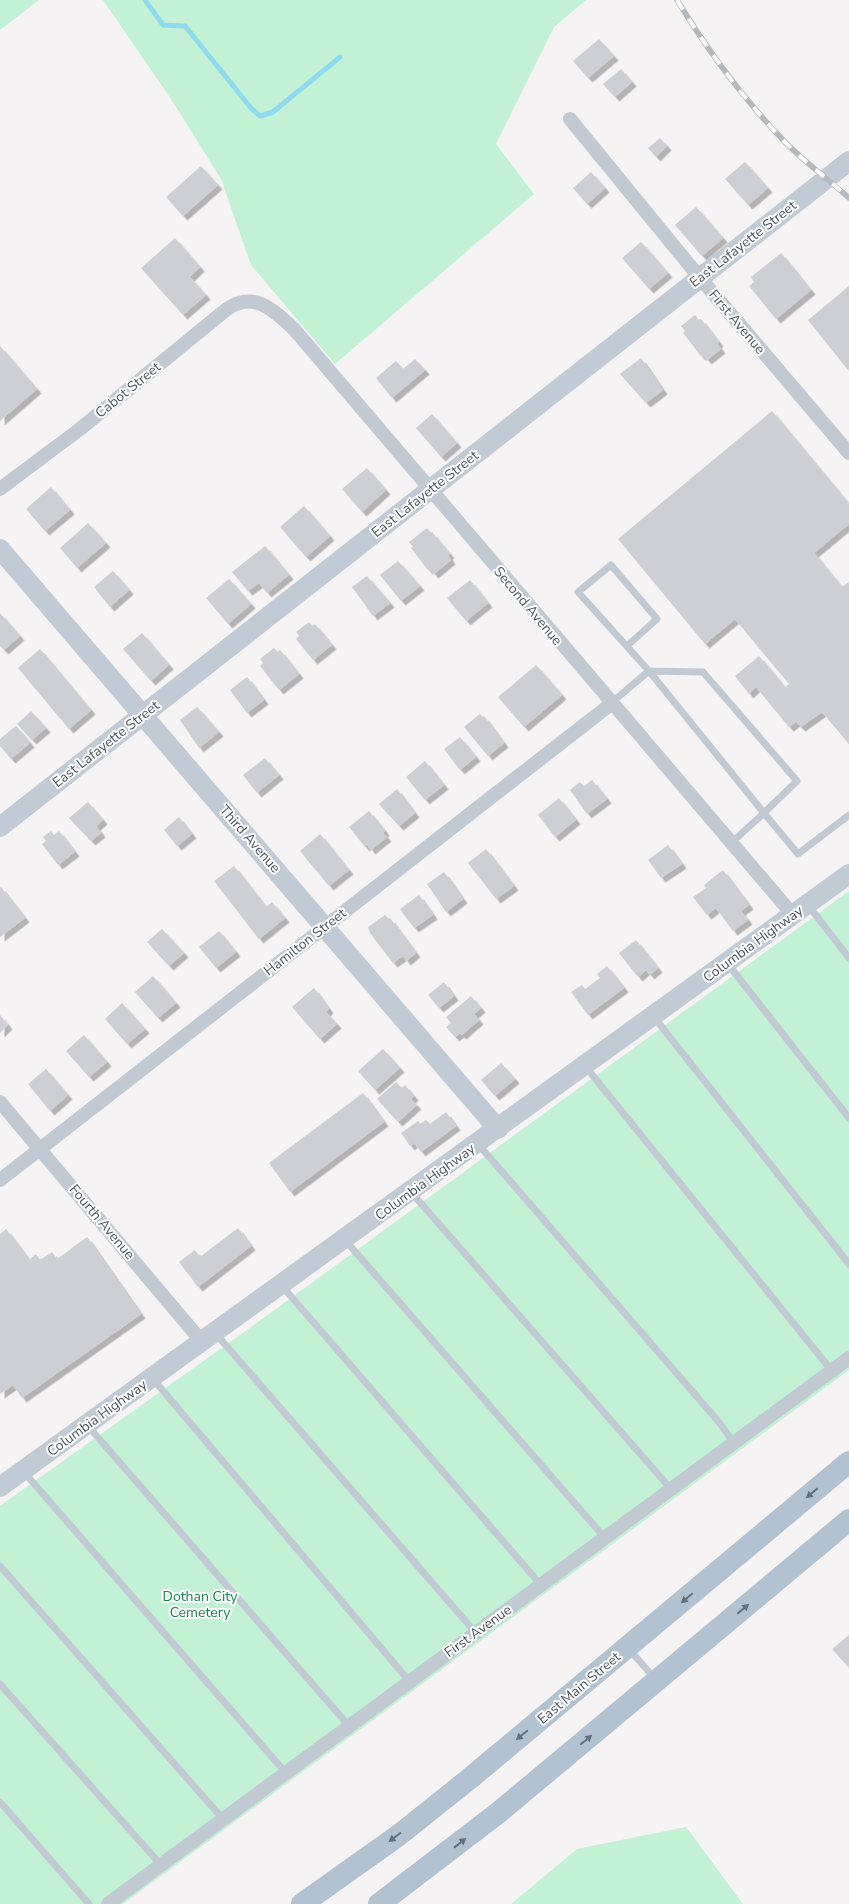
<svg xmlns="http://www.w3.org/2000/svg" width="849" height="1904" font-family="'Nunito Sans',sans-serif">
  <defs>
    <filter id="shadow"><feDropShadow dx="4.5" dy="4.5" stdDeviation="0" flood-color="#0004"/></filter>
  </defs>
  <rect width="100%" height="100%" fill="#f5f3f3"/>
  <path fill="#c3f1d5" d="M0,0H39L0,30Z
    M103,0H586L554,27L496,144L534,194L335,364L251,265L221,179L171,99Z
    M849,891V1370L123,1904H0V1506L265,1317Z
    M686,1827L743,1904H511L577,1849Z"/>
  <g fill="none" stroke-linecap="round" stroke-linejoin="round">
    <path stroke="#90daee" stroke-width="5" d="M145,0L163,25L185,26L251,108L260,116L273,112L340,57"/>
  </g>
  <path fill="#cdcfd5" filter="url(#shadow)" d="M599,39L614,56L588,78L573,61Z
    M621,69L632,82L615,97L603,84Z
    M660,138L667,146L656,157L648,148Z
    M745,162L768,188L748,205L725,179Z
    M201,166L218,185L183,216L166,197Z
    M591,172L605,188L587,204L573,188Z
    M696,207L723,238L702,256L675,225Z
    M175,238L200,267L190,277L206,295L183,315L141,268Z
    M641,242L668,273L649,289L622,258Z
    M781,253L811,290L776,319L749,286L754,282L751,277Z
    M849,286V369L848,370L808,320Z
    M695,315L699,320L701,319L719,342L717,344L721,349L707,360L703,355L701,356L683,333L685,331L681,326Z
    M0,346L37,389L0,421Z
    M641,358L663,390L646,403L620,374Z
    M415,359L425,370L392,398L376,378L396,361L403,369Z
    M772,411L849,504V524L814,553L842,587L849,582V744L822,712L801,727L796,722L789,727L756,687L749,694L735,676L759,656L785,687L789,684L735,619L705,644L618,539Z
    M432,414L457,443L441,457L416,428Z
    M367,468L386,490L362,512L342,489Z
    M51,487L70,510L45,531L26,509Z
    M304,506L330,536L306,557L280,527Z
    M88,523L106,543L77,568L60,548Z
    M427,528L431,533L432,532L450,554L448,555L451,560L434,574L430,569L428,570L411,548L413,547L409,542Z
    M265,546L289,575L267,593L259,583L248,591L232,572Z
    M398,561L420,586L401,601L380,575Z
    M113,571L129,590L110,607L94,587Z
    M367,576L390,603L373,616L352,587Z
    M229,579L251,604L228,624L206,598Z
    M470,580L488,603L466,621L447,598Z
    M0,613L20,636L4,650L0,646Z
    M309,622L312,626L315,624L332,645L313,660L296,639L299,636L296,632Z
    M142,633L169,665L151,681L123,649Z
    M274,648L278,652L280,650L299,674L279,690L260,666L263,663L260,659Z
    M40,649L91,710L69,729L18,668Z
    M536,665L562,695L524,727L498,697Z
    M247,677L264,700L247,713L230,690Z
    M197,707L219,732L199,748L180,720Z
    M31,711L46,728L32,740L17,724Z
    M480,714L483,717L484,716L504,743L488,756L464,727Z
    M16,726L30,743L11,759L0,746V739Z
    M460,737L476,757L460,770L444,749Z
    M265,758L279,775L257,793L243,775Z
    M425,761L444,785L425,800L406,777Z
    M592,780L607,799L587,814L570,790L580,782L584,786Z
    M397,789L415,813L399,826L379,804Z
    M559,798L576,820L555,837L538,815Z
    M88,802L103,820L96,826L101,833L91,841L69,818Z
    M369,811L385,831L383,833L387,837L371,850L367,845L365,847L349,827Z
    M179,817L192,834L177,846L164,830Z
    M51,831L54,835L59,831L75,852L58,865L42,844L46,841L43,837Z
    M320,834L349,870L329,886L300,851Z
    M668,845L682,864L661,878L648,860Z
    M486,849L514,886L496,899L468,863Z
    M234,866L266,907L272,902L285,918L259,939L214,881Z
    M723,870L749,905L741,911L748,920L733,931L716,908L707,915L693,897L706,888L704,885Z
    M444,872L463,899L446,912L427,884Z
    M1,887L25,918L0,937V888Z
    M419,895L433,915L414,928L400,909Z
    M385,915L389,919L390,918L416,953L406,961L403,956L393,963L370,933L368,927Z
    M162,929L184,953L169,966L147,942Z
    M219,931L236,952L216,968L199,947Z
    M636,940L658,968L650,975L646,970L638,977L619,953Z
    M607,966L624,988L588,1015L571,992L582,985L585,989L600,978L597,974Z
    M153,976L176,1003L158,1018L135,992Z
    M444,982L454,996L439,1008L428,995Z
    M314,988L329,1009L326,1012L337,1024L320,1039L292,1007Z
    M471,996L481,1008L474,1014L479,1020L462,1035L460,1033L455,1037L446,1027L451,1023L446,1017Z
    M122,1003L145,1029L127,1044L105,1019Z
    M0,1015L8,1025L0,1033Z
    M84,1035L107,1062L89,1077L66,1051Z
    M383,1049L400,1068L375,1090L358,1071Z
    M501,1063L515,1079L495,1096L481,1080Z
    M46,1069L68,1095L50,1111L28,1084Z
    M396,1082L402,1088L405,1085L414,1096L411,1099L417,1105L398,1122L377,1099Z
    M363,1093L384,1122L290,1192L269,1163Z
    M446,1112L456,1126L421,1152L414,1143L410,1146L401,1133L418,1121L420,1124L426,1120L430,1124Z
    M238,1228L251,1246L198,1287L179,1262L195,1250L200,1257Z
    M6,1229L29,1260L36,1254L40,1260L52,1252L57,1259L87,1237L141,1314L22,1398L13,1385L0,1394V1234Z
    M849,1635V1668L832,1649Z"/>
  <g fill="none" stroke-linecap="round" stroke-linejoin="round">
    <path stroke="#c1cad2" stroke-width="7" d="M611,703L649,671L703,672L797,781L764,813L649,671L578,592L611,565L657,619L627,646
      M731,843L764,813L798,854L849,815
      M808,905L849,958
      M727,963L849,1118
      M654,1017L849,1264
      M585,1066L832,1371
      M478,1144L718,1421L734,1443
      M411,1192L671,1489
      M345,1240L605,1538
      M282,1286L541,1585
      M216,1334L476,1633
      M153,1379L410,1682
      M88,1426L349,1726
      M23,1471L286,1773
      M0,1566L223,1819
      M629,1649L655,1679
      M0,1684L161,1865
      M0,1802L89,1904"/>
    <path stroke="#c1cad2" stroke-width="14" d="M570,119L700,278L849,453
      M0,489L80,429L222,313C227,309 233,304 239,303C261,296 280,316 294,329L793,915
      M0,1102L203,1343
      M0,1180L611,704
      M108,1904L849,1358"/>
    <path stroke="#c1cbd6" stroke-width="20" d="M0,549L498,1129
      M0,827L849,161
      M0,1487L849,874"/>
    <path stroke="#b3c2d1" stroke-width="22" d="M302,1904L399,1835L468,1780L849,1462
      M379,1904L498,1813L849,1520"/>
    <g stroke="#b5b8bd" stroke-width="5.5">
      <path id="rail" d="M677,0C708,51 742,97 783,140C803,161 827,178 849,198"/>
    </g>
    <use href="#rail" stroke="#fff" stroke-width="4" stroke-dasharray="11" stroke-linecap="butt"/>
  </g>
  <defs><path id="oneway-solid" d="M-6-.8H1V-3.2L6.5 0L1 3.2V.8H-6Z" transform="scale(1.25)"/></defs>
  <g fill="#64717d">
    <use href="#oneway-solid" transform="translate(812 1493) rotate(140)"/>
    <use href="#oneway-solid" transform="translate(687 1598) rotate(140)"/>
    <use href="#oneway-solid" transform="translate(743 1609) rotate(-40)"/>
    <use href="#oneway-solid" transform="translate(522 1735) rotate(140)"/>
    <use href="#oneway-solid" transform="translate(586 1740) rotate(-40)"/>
    <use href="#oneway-solid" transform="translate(395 1837) rotate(143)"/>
    <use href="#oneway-solid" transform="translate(460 1843) rotate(-38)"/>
  </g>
  <g text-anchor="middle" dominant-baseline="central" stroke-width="4" stroke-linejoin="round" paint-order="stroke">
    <g font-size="14" fill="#4a5661" stroke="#fff">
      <text transform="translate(743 244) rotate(-38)">East Lafayette Street</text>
      <text transform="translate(737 322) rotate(50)">First Avenue</text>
      <text transform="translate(128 390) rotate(-39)">Cabot Street</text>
      <text transform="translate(425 494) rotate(-38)">East Lafayette Street</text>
      <text transform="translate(528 606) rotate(50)">Second Avenue</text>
      <text transform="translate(106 744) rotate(-38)">East Lafayette Street</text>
      <text transform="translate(250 839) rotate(49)">Third Avenue</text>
      <text transform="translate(305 942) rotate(-38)">Hamilton Street</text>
      <text transform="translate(753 944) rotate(-36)">Columbia Highway</text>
      <text transform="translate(425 1182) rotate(-36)">Columbia Highway</text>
      <text transform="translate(102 1222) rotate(50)">Fourth Avenue</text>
      <text transform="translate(97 1418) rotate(-36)">Columbia Highway</text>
      <text transform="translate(478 1631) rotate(-36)">First Avenue</text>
      <text transform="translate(579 1688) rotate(-40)">East Main Street</text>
    </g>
    <g font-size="14" fill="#17864f" stroke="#fff">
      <text x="200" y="1596">Dothan City<tspan x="200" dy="16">Cemetery</tspan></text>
    </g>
  </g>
</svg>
